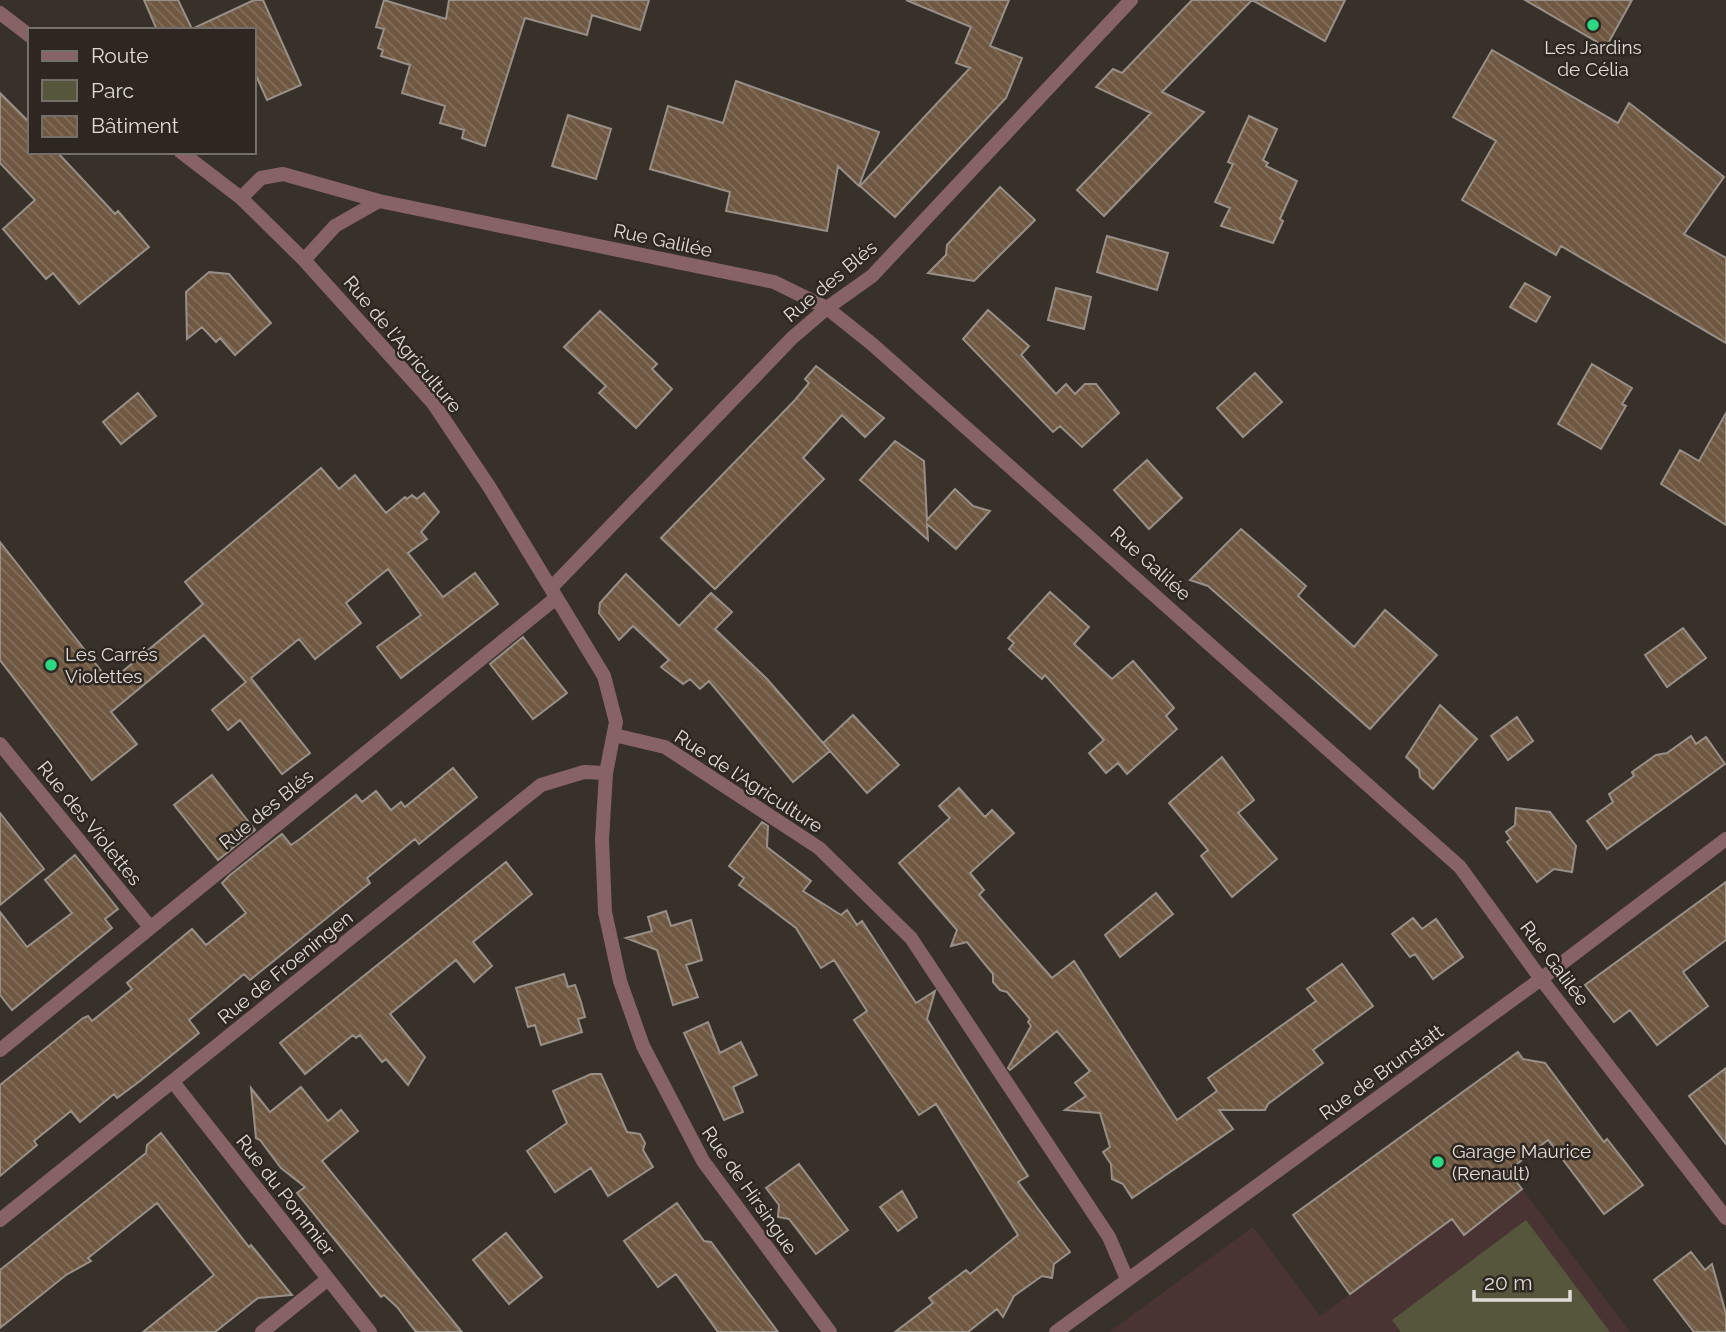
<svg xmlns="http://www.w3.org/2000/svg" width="1726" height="1332" font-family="Raleway,sans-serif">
  <defs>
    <pattern id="building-back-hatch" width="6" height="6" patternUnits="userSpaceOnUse" patternTransform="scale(1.75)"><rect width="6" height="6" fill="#6f5841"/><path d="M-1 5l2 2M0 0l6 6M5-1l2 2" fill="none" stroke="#836f5c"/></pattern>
  </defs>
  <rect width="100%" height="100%" fill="#38312a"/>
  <path fill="#493433" d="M1522,1189L1630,1332H1109L1253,1227L1320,1316L1452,1219L1464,1234Z"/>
  <path fill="#55563b" d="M1526,1220L1610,1332H1401L1392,1320Z"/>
  <path fill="url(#building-back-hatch)" stroke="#989088" stroke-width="2" d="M144,0H178L192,29L254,0H263L301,85L267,100L254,71V30H157Z
    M384,0L446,19L449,0H649L640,30L592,15L587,35L525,18L485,146L462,138L464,130L440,123L445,106L402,93L410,65L381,56L383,50L378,48L384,29L376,27Z
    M906,0H1009L990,46L1022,58L1006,98L895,217L860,186L970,68L956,63L971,27Z
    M1192,0H1345L1325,41L1252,0L1162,92L1204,112L1104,216L1077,190L1151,113L1096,87L1113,69L1122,73Z
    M1525,0H1632L1606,47Z
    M1492,50L1618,123L1629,103L1724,177L1684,234L1726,258V343L1561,246L1556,255L1462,200L1496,141L1453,117Z
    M736,81L879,132L859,186L838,166L827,231L726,211L730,192L650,169L668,106L723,123Z
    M0,93L30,123V152H57L115,214L118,211L149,247L79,304L53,273L46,279L3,229L35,200L0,163Z
    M568,115L611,129L596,179L552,166Z
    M1249,116L1277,129L1263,160L1268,163L1266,166L1297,181L1280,219L1283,221L1273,243L1221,226L1230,208L1215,202L1233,164L1228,162Z
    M1000,187L1035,220L974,281L928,273L946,255L947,245Z
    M1107,236L1168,253L1157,290L1097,272Z
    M209,272L229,274L271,323L235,355L220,338L216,342L202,327L187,339L186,292Z
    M1525,283L1550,297L1536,322L1510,307Z
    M1056,288L1091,297L1084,329L1048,320Z
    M988,310L1029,346L1021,355L1056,394L1066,384L1075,394L1085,384H1096L1119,413L1082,447L1060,426L1053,432L963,339Z
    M600,311L657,364L652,369L672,389L636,428L599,393L606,386L564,347Z
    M1592,364L1632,388L1622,404L1626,406L1601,449L1558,424Z
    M816,366L884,418L865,437L842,415L803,458L824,479L715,589L661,538L795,400L809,383L805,379Z
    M1255,373L1282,402L1243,437L1217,408Z
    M138,393L156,416L121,444L103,422Z
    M1726,413V525L1661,484L1680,450L1699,461Z
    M895,441L924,461L927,520L955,489L973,506L990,511L956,549L927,524L928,540L860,480Z
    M1147,460L1182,498L1149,529L1114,490Z
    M321,468L339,489L355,475L386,513L405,497L407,499L412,495L417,499L424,493L439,512L421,532L427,539L408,553L443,597L475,573L498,604L401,678L377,647L421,615L388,569L346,603L361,623L315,659L299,639L251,678L310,753L282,774L240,720L228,730L212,710L246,682L204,635L111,712L137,744L92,780L0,660V542L110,682L203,604L185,582Z
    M1241,529L1306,586L1298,596L1354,647L1385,610L1437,655L1370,729L1208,586L1190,580Z
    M626,574L679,626L711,593L732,612L715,629L767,679L830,751L793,782L709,681L700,689L690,679L683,684L661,667L669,660L633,626L619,640L599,613L600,603Z
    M1050,592L1089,627L1074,644L1112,679L1133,661L1174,708L1166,716L1177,729L1127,774L1118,763L1106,773L1089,753L1104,740L1045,675L1042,679L1009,649L1014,643L1008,638Z
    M1683,628L1706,658L1667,687L1645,655Z
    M523,637L567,693L533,719L490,664Z
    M1440,705L1477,739L1433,789L1420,777L1419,769L1406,757Z
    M853,715L899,765L867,793L823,743Z
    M1517,717L1533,741L1508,760L1491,736Z
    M1691,736L1696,744L1706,737L1725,764L1607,849L1587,821L1613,802L1609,794L1634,776L1632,772L1656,755L1667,753Z
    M1222,757L1254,800L1238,813L1277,859L1232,897L1201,856L1208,850L1169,803Z
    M453,768L477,797L419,844L415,839L367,878L370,883L250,980L244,974L189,1020L199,1033L140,1081L117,1098L114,1094L80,1122L71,1111L34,1141L37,1145L0,1176V1085L83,1018L88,1016L92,1021L132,989L127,983L192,929L206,945L246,913L222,883L230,875L282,834L291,845L300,839L356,795L362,802L376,791L391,810L401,802L405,807Z
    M212,775L255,830L218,860L174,805Z
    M959,788L985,817L992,810L1014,833L970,873L984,890L979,895L1052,978L1074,961L1177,1120L1217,1091L1208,1078L1316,1001L1307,989L1342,964L1373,1006L1313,1050L1323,1063L1268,1104L1265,1110H1219L1233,1129L1132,1198L1123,1184L1112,1179L1111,1164L1103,1152L1110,1147L1100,1113L1065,1110L1086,1096L1075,1083L1090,1071L1057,1031L1010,1070L1008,1068L1031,1026L1028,1022L1030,1019L1007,992L1000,990L993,982V974L967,942L951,946L957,930L899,863L950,818L939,806Z
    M1516,808L1550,812L1576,846L1572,872L1554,869L1537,882L1507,842L1511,839L1506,832L1515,825Z
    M0,813L44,869L0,905Z
    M762,822L768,826L767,847L811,881L803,891L841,915L847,910L857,925L862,921L916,1003L935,991L927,1019L1028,1176L1018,1182L1070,1252L1054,1264L1052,1278L1042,1276L1014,1296L1003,1317L997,1309L968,1332H895L933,1303L929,1298L966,1270L970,1274L1018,1235L936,1104L919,1115L854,1020L867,1011L834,960L821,968L796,928L739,885L744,878L729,866Z
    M75,855L118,909L105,919L112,928L12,1010L0,995V912L27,947L72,913L45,880Z
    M506,862L532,894L473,942L492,966L474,982L456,960L390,1014L425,1057L408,1085L386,1059L382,1062L360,1035L356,1038L353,1035L305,1074L280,1043Z
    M1726,882V940L1683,972L1708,1006L1657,1045L1630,1010L1614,1022L1585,985Z
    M1156,893L1173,914L1120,957L1105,935Z
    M666,911L671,926L691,920L702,960L686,965L698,997L673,1005L657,950L626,938L652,931L648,917Z
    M1413,918L1422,929L1436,919L1463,957L1433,979L1415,954L1410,957L1392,934Z
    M564,974L568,987L575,985L581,1002L585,1017L578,1019L582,1032L541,1045L535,1025L528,1027L516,988Z
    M708,1022L720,1053L741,1042L757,1075L733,1087L743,1112L724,1120L684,1033Z
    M1518,1052L1523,1059L1545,1063L1604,1142L1607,1139L1643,1185L1604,1214L1548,1140L1508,1171L1522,1189L1464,1235L1452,1219L1350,1294L1293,1215Z
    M1726,1068V1144L1689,1096Z
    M591,1074H601L627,1132L640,1134L645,1143L643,1150L653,1167L608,1196L591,1168L555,1192L527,1151L567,1123L553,1091Z
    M301,1087L328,1121L341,1110L358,1131L322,1161L462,1332H416L397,1307L384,1295L381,1297L297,1193L305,1187L281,1168L260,1140L256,1138L251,1088L270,1112Z
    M161,1133L249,1247L251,1245L292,1295L258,1298L215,1332H143L214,1275L157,1203L88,1258L91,1261L66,1275L0,1328V1270L146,1153L147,1145Z
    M799,1164L848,1230L816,1254L789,1219L778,1217L779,1205L766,1188Z
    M902,1191L917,1217L898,1231L880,1207Z
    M677,1203L704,1241L711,1242L778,1332H718L676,1274L658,1287L624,1241Z
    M506,1233L542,1277L509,1304L473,1260Z
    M1691,1252L1705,1270L1712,1264L1726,1314V1332H1694L1654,1280Z"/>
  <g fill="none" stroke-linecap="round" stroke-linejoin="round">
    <path stroke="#886366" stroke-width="14" d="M0,13L30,36
      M181,152L241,198L304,260L433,403L490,488L604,676L616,722L606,773L602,840L605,912L620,981L643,1046L703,1161L830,1332
      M241,198L261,178L283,174L379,201L774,282L827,308L872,344L1460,867L1541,979L1726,1218
      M304,260L335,226L379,201
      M551,588L792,338L827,308L872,276L1131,0
      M614,735L665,747L819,848L911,938L1109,1237L1127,1279
      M0,744L150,927
      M0,1050L556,598
      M173,1082L370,1332
      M0,1220L541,785L584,772L606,773
      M262,1332L328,1279
      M1056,1332L1541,979L1726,839"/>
  </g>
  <g fill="#2bd884" stroke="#2e2721" stroke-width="2.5">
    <circle cx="1593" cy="25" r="7"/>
    <circle cx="51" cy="665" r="7"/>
    <circle cx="1438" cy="1162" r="7"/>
  </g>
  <g text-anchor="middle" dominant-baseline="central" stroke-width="5" stroke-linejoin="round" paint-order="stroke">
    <g font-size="19" fill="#e0dbd7" stroke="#2e2721" text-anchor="start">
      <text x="1593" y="47" text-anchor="middle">Les Jardins<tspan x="1593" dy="22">de Célia</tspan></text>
      <text x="65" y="654">Les Carrés<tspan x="65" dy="22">Violettes</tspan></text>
      <text x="1452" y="1151">Garage Maurice<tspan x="1452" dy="22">(Renault)</tspan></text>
    </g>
    <g font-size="19" fill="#e0dbd7" stroke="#2e2721">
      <text transform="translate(663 240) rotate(12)">Rue Galilée</text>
      <text transform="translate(830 281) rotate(-40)">Rue des Blés</text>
      <text transform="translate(403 344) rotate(50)">Rue de l'Agriculture</text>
      <text transform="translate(1151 563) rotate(42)">Rue Galilée</text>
      <text transform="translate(749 781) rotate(33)">Rue de l'Agriculture</text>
      <text transform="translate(266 809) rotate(-39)">Rue des Blés</text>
      <text transform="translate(90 823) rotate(51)">Rue des Violettes</text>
      <text transform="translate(1555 963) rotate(53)">Rue Galilée</text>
      <text transform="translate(285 967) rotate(-39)">Rue de Froeningen</text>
      <text transform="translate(1381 1072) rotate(-36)">Rue de Brunstatt</text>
      <text transform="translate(750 1190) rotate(55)">Rue de Hirsingue</text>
      <text transform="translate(286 1195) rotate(52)">Rue du Pommier</text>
    </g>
  </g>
  <rect x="28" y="28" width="228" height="126" fill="#2e2721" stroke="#756f6a" stroke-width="2"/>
  <rect x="42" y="51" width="35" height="10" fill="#886366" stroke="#756f6a" stroke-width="2"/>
  <text x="91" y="63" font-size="21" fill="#e0dbd7">Route</text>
  <rect x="42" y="80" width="35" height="21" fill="#55563b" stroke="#756f6a" stroke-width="2"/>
  <text x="91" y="98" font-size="21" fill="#e0dbd7">Parc</text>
  <rect x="42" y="116" width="35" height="21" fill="url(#building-back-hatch)" stroke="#756f6a" stroke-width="2"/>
  <text x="91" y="133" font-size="21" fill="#e0dbd7">Bâtiment</text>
  <path d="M1474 1290v10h96v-10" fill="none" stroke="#e0dbd7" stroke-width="3.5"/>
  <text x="1484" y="1290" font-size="21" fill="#e0dbd7" stroke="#2e2721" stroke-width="5" paint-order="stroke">20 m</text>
</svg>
